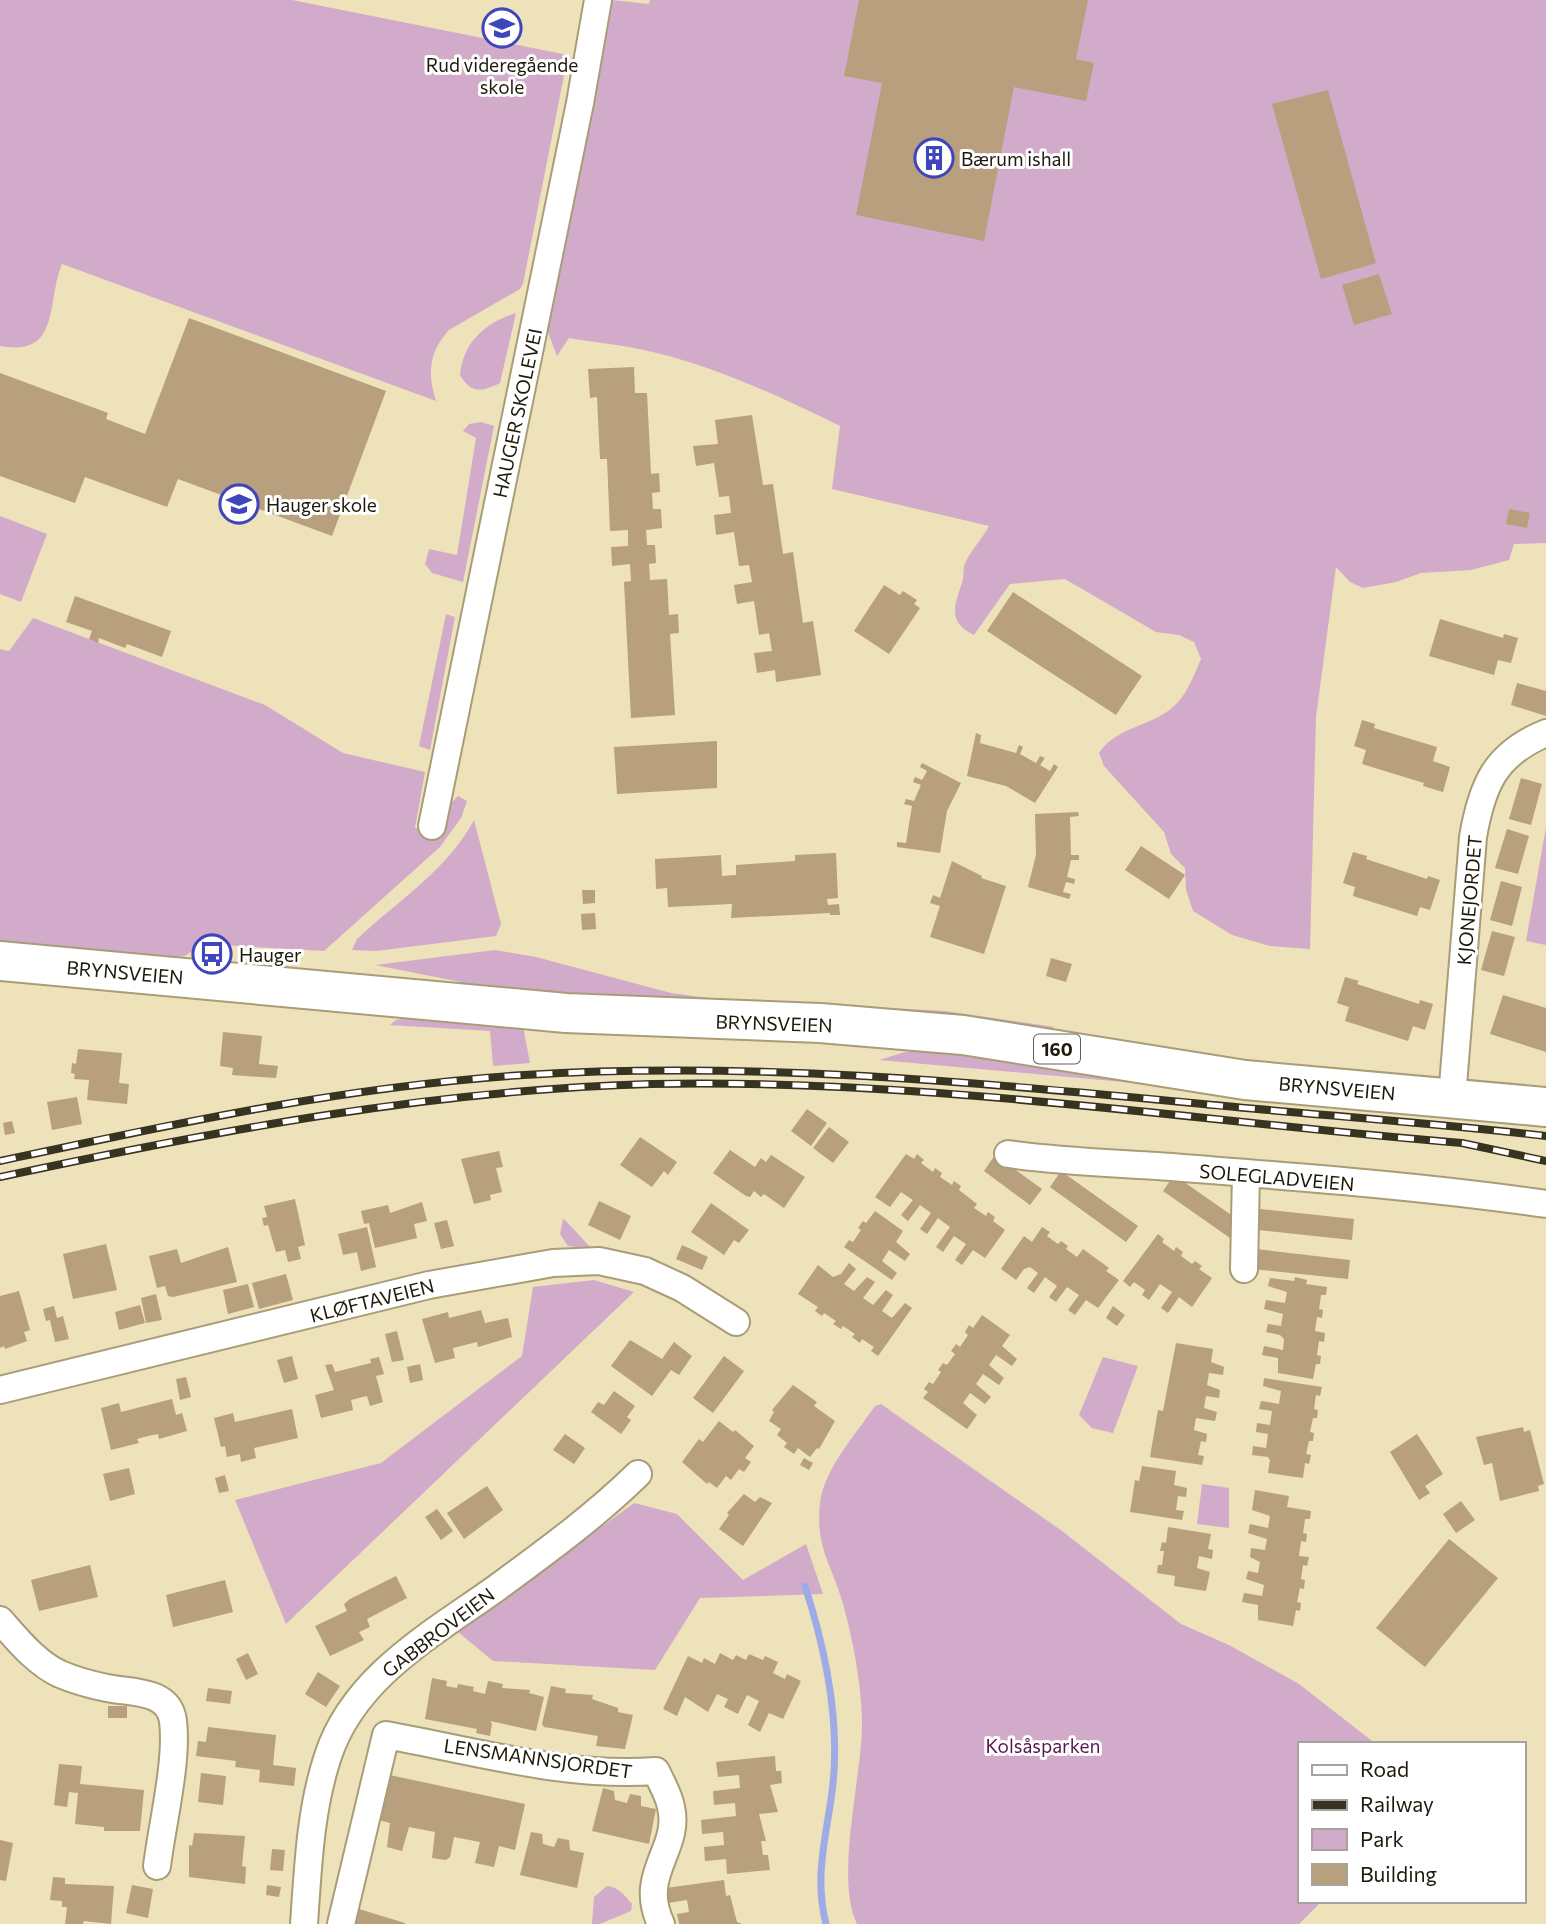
<svg xmlns="http://www.w3.org/2000/svg" width="1546" height="1924" font-family="Commissioner,sans-serif">
  <rect width="100%" height="100%" fill="#ede2b9"/>
  <path fill="#d3abca" d="M0,0H292L568,55L523,284L520,289L449,330C429,352 427,373 436,401L62,264C46,303 61,357 0,346Z
    M612,0L649,4L650,0H1546V543L1514,544L1509,560L1471,570L1421,573L1396,582L1363,588L1350,582L1336,567L1316,717L1310,949L1270,946L1232,935L1193,911L1186,890L1185,868L1171,854L1164,832L1104,766L1099,753C1117,726 1151,727 1173,707C1187,695 1194,675 1201,659L1194,642L1179,635L1156,632L1065,579L1010,584L974,635C944,621 957,601 963,579C964,574 963,568 965,563C971,550 983,538 989,526L832,489L840,426C777,395 708,363 639,349C616,344 592,342 569,338L557,356L546,327Z
    M516,313L500,383C482,392 471,394 460,375C463,342 486,322 516,313Z
    M481,422L494,426L463,582L432,573L425,564L429,549L457,555L476,438L463,431L469,424Z
    M0,516L47,534L21,602L0,594Z
    M446,614L455,617L430,750L419,746Z
    M33,618L265,705L343,753L425,772L415,828L443,830L448,806L458,796L467,801L461,818L440,847L324,951L202,944L185,956L142,960L0,946V649L9,651Z
    M474,820L501,924L496,936L376,951L352,950L357,939C398,901 448,869 474,820Z
    M1546,827V945L1526,941Z
    M495,950L536,957L671,993L717,999L945,1011L1055,1027L1044,1032L462,988L461,982L375,965Z
    M414,1017L523,1027L530,1063L493,1066L490,1031L390,1025L396,1020Z
    M934,1049L1167,1086L879,1060L905,1052Z
    M563,1219L565,1220L592,1249L568,1246L560,1234Z
    M594,1280L634,1292L286,1624L235,1500L381,1463L522,1356L533,1287Z
    M1103,1357L1138,1366L1113,1433L1092,1428L1079,1415Z
    M881,1404L1062,1531L1181,1624L1229,1645L1299,1684L1376,1744H1299V1901H1322L1299,1924H857C834,1877 863,1775 862,1719C861,1682 853,1640 843,1604C832,1564 815,1548 820,1503C824,1469 856,1434 875,1406Z
    M1202,1484L1229,1488V1528L1197,1524Z
    M634,1503L677,1514L743,1580L806,1544L823,1594L700,1598L655,1670L493,1661L458,1632Z
    M607,1886C619,1887 625,1896 632,1904L631,1911L600,1924H592L594,1897Z"/>
  <g fill="none" stroke-linecap="round" stroke-linejoin="round">
    <path stroke="#9eabe6" stroke-width="7" d="M805,1586C826,1651 841,1724 832,1792C826,1838 814,1877 826,1924"/>
  </g>
  <path fill="#b89f7e" d="M859,0H1088L1076,59L1094,63L1086,101L1014,87L984,241L856,215L882,83L844,76Z
    M1328,90L1376,263L1321,279L1272,104Z
    M1379,274L1392,314L1354,325L1342,285Z
    M189,318L386,391L332,536L178,479L167,507L85,477L75,503L0,476V373L108,413L106,419L145,434Z
    M634,367L635,393H647L651,474L659,473L660,492L652,493L653,509H661L662,528L646,530L647,545H655L656,563L649,564L650,580L667,579L669,615L678,614L679,633L670,634L675,715L631,718L624,582L631,581L630,564L612,566L611,547L628,546V530L610,531L607,459H600L597,397L590,398L588,369Z
    M752,415L763,485L773,484L783,554L793,552L803,623L813,621L821,675L776,682L775,670L757,673L754,653L772,651L769,633L759,635L754,601L737,604L734,585L752,582L749,565L739,566L734,532L716,535L714,515L731,513L729,496L719,497L714,463L696,466L693,446L718,444L715,420Z
    M1509,509L1530,513L1527,528L1506,524Z
    M884,585L900,595L903,591L917,600L914,604L920,608L889,654L854,631Z
    M1013,592L1142,676L1116,715L987,631Z
    M75,596L171,631L162,657L127,644L125,648L99,638L98,643L89,639L92,631L66,622Z
    M1440,619L1503,638L1504,634L1518,638L1511,663L1498,660L1494,675L1429,656Z
    M1517,683L1546,691V716L1511,705Z
    M1362,720L1375,724L1374,728L1437,747L1433,761L1450,767L1443,792L1423,786L1424,783L1362,764L1366,750L1354,746Z
    M976,733L981,735L980,743L1016,753L1019,745L1023,747L1020,754L1036,763L1040,756L1045,758L1040,765L1050,771L1054,764L1058,767L1035,803L1006,786L967,776Z
    M717,741V788L617,794L614,747Z
    M922,763L961,783L947,811L940,853L897,847V842L906,843L912,806L904,804L906,799L914,801L921,785L913,782L915,777L922,780L927,771L920,767Z
    M1521,778L1542,784L1531,825L1509,819Z
    M1078,812L1079,816L1070,817L1071,855H1079V860H1071L1067,877L1075,879L1074,884L1066,882L1063,892L1071,894L1069,899L1028,887L1036,855L1035,814Z
    M1507,829L1529,836L1518,874L1495,868Z
    M1141,846L1185,875L1169,899L1125,870Z
    M1353,852L1367,856L1366,859L1427,879L1428,876L1440,880L1430,910L1420,907L1417,916L1353,896L1355,887L1343,883Z
    M836,853L838,898L827,899L828,905L839,904L840,915H830V913L731,918L732,904L668,907L667,888L656,889L655,859L721,855L722,876L736,875V865L795,861V855Z
    M952,861L982,876L981,878L1006,886L984,954L930,937L940,906L930,903L933,895L940,898Z
    M1501,881L1522,887L1512,926L1490,920Z
    M582,890H595V903L583,904Z
    M595,913L596,929L582,930L581,914Z
    M1492,931L1515,937L1504,976L1481,970Z
    M1051,958L1072,964L1066,982L1046,976Z
    M1345,977L1359,981L1357,984L1419,1004L1420,1000L1433,1004L1425,1030L1413,1026L1408,1041L1345,1021L1349,1007L1337,1003Z
    M1503,995L1546,1008V1052L1490,1034Z
    M223,1032L262,1036L259,1064L278,1066L276,1078L232,1075L233,1068L220,1066Z
    M78,1049L122,1053L119,1083L129,1084L127,1104L87,1100L89,1080L74,1079L75,1074L71,1073L72,1063L76,1064Z
    M77,1097L82,1124L52,1130L47,1102Z
    M807,1109L827,1123L811,1146L791,1131Z
    M12,1121L15,1133L5,1135L3,1123Z
    M829,1127L849,1142L833,1163L813,1148Z
    M640,1137L677,1162L668,1175L664,1171L652,1187L620,1165Z
    M730,1150L755,1167L761,1158L766,1162L771,1155L805,1177L784,1208L764,1194L761,1197L754,1191L750,1197L746,1196L713,1173Z
    M499,1151L503,1167L496,1168L502,1192L490,1195L491,1200L474,1204L461,1159Z
    M906,1154L914,1159L917,1154L924,1160L921,1163L933,1172L935,1168L942,1173L940,1177L952,1185L954,1181L961,1186L959,1190L977,1204L974,1208L986,1216L988,1212L995,1217L993,1221L1005,1230L985,1258L973,1250L962,1265L955,1260L966,1244L954,1236L943,1252L936,1247L950,1227L938,1218L927,1234L920,1229L931,1213L920,1205L908,1221L901,1215L913,1200L901,1192L890,1207L875,1197Z
    M995,1155L1042,1189L1030,1205L984,1171Z
    M1061,1171L1138,1226L1126,1242L1050,1187Z
    M1174,1175L1237,1219L1238,1227L1230,1238L1163,1191Z
    M295,1199L305,1245L298,1247L301,1259L288,1262L285,1250L276,1252L268,1225L264,1226L262,1218L267,1217L264,1206Z
    M599,1201L631,1216L620,1240L588,1225Z
    M422,1202L427,1221L414,1224L417,1238L375,1248L369,1223L364,1224L361,1211L388,1205L390,1213Z
    M711,1203L749,1230L739,1243L734,1240L724,1255L691,1232Z
    M1260,1209L1354,1219L1352,1240L1258,1230Z
    M875,1211L903,1231L896,1242L910,1254L905,1261L889,1250L882,1261L897,1273L892,1280L844,1247L849,1240L853,1242L861,1230L858,1228L863,1221L866,1223Z
    M447,1220L454,1246L441,1249L434,1223Z
    M367,1227L376,1267L361,1271L357,1252L343,1255L338,1234Z
    M1042,1227L1050,1232L1047,1236L1058,1244L1061,1241L1068,1246L1066,1249L1077,1257L1083,1249L1109,1268L1106,1271L1119,1280L1098,1308L1086,1300L1075,1315L1068,1310L1079,1295L1067,1287L1056,1302L1049,1297L1057,1286L1045,1277L1034,1293L1027,1288L1038,1273L1030,1267L1024,1269L1016,1280L1001,1269L1024,1236L1032,1242Z
    M1158,1234L1164,1239L1162,1242L1174,1251L1176,1247L1183,1252L1181,1256L1192,1264L1195,1261L1202,1266L1199,1269L1212,1278L1192,1307L1179,1297L1168,1313L1161,1308L1172,1292L1160,1284L1149,1300L1142,1295L1145,1290L1134,1282L1130,1287L1123,1281Z
    M106,1244L117,1290L73,1299L63,1254Z
    M682,1245L708,1257L702,1270L676,1259Z
    M228,1247L237,1282L173,1297L168,1296L165,1286L157,1288L149,1256L177,1249L181,1263Z
    M1256,1249L1350,1260L1348,1279L1253,1269Z
    M849,1263L856,1269L844,1284L854,1291L867,1277L875,1282L863,1298L873,1305L886,1290L893,1295L882,1311L892,1318L905,1303L912,1308L878,1356L871,1351L874,1347L862,1339L860,1343L852,1337L855,1334L843,1326L841,1329L833,1324L836,1321L824,1313L822,1316L815,1311L818,1307L798,1294L818,1265L833,1277L841,1274Z
    M286,1274L293,1300L259,1309L252,1283Z
    M1295,1277L1307,1280L1306,1284L1327,1287L1326,1295H1321L1319,1309L1323,1310L1322,1318L1317,1317L1315,1331L1325,1333L1324,1342L1319,1341L1317,1355L1321,1356L1320,1364H1316L1313,1379L1278,1373V1358L1262,1355L1264,1346L1283,1350L1284,1339L1280,1335L1266,1332L1268,1324L1281,1326L1283,1314L1264,1309L1266,1300L1285,1303L1287,1292L1268,1286L1270,1278L1294,1281Z
    M248,1284L254,1307L228,1314L223,1290Z
    M19,1291L30,1330L24,1332L27,1341L5,1349L4,1346L0,1348V1296Z
    M156,1294L162,1320L146,1323L141,1298Z
    M140,1305L145,1323L119,1330L115,1312Z
    M54,1306L57,1318L63,1316L69,1339L55,1342L50,1320L46,1321L43,1309Z
    M1113,1306L1125,1315L1117,1326L1106,1318Z
    M481,1310L485,1323L508,1318L512,1337L478,1347L477,1342L453,1348L455,1358L435,1363L422,1319L448,1312L449,1318Z
    M982,1315L1010,1335L1002,1346L1017,1359L1012,1366L996,1355L989,1365L1004,1378L999,1385L983,1374L976,1384L991,1397L985,1404L970,1393L963,1403L977,1415L967,1429L923,1398L928,1392L924,1389L929,1382L933,1384L941,1372L938,1370L943,1363L947,1365L955,1354L951,1351L956,1344L960,1347L968,1335L965,1332L969,1325L973,1328Z
    M397,1331L404,1360L392,1362L385,1334Z
    M630,1340L662,1359L674,1342L692,1356L679,1375L671,1370L652,1396L611,1366Z
    M1176,1343L1213,1349L1211,1362L1224,1367L1223,1375L1209,1373L1207,1385L1220,1390L1219,1398L1206,1396L1204,1408L1217,1412L1215,1421L1196,1418L1194,1430L1207,1434L1206,1442L1201,1441L1198,1455L1204,1456L1202,1465L1150,1457L1158,1410L1163,1411Z
    M292,1356L298,1379L284,1383L277,1360Z
    M724,1356L744,1371L713,1413L693,1398Z
    M379,1357L384,1374L376,1376L383,1402L370,1406L367,1396L351,1400L353,1410L321,1418L315,1395L334,1390L325,1365L332,1364L335,1372L371,1363L370,1359Z
    M420,1364L423,1380L410,1383L407,1367Z
    M186,1377L191,1397L180,1400L176,1379Z
    M1264,1378L1322,1387L1320,1396L1316,1395L1314,1409L1318,1410L1317,1418H1313L1310,1432L1314,1433L1313,1441H1309L1306,1454L1311,1455L1309,1464L1305,1463L1303,1478L1268,1473L1270,1460L1268,1457L1252,1455L1253,1446L1266,1448L1268,1434L1256,1432L1257,1423L1270,1425L1272,1411L1259,1409L1261,1401L1279,1404L1281,1391L1263,1386Z
    M793,1385L817,1402L814,1406L835,1421L819,1449L817,1448L810,1457L798,1448L794,1454L784,1447L787,1443L777,1435L781,1429L769,1421L774,1412L772,1410Z
    M614,1391L635,1406L627,1417L631,1420L621,1434L591,1412L598,1402L604,1405Z
    M172,1399L176,1415L182,1413L187,1431L159,1439L158,1434L148,1436L137,1439L139,1443L111,1450L101,1408L119,1403L121,1412Z
    M292,1409L298,1438L254,1448L256,1458L241,1462L240,1454L227,1457L225,1446L221,1447L214,1418L233,1413L235,1422Z
    M719,1421L733,1432L735,1430L754,1446L745,1458L751,1462L744,1472L739,1469L731,1480L726,1476L717,1488L709,1482L707,1484L682,1462L699,1439L703,1442Z
    M1523,1427L1524,1432L1530,1430L1544,1484L1538,1486L1539,1491L1500,1501L1492,1463L1484,1465L1476,1437Z
    M565,1434L585,1448L574,1464L553,1450Z
    M1417,1434L1443,1474L1425,1486L1430,1493L1419,1500L1390,1452Z
    M804,1458L813,1463L809,1470L800,1465Z
    M1142,1466L1176,1471L1174,1485L1187,1488L1186,1497L1178,1496L1176,1510L1184,1511L1182,1520L1130,1512L1135,1480L1139,1481Z
    M129,1468L135,1494L110,1501L103,1474Z
    M225,1475L229,1491L219,1493L215,1478Z
    M487,1486L503,1510L464,1539L447,1513Z
    M1255,1490L1289,1496L1287,1507L1311,1511L1310,1519H1305L1303,1533L1307,1534L1306,1542L1301,1541L1299,1556L1309,1557L1307,1566L1303,1565L1301,1579L1305,1580L1304,1589L1300,1588L1297,1602L1301,1603L1300,1611L1296,1610L1293,1626L1258,1620V1605L1242,1602L1244,1593L1262,1596L1264,1585L1246,1579L1248,1571L1258,1573L1260,1562L1250,1557L1251,1548L1265,1550L1267,1539L1248,1533L1250,1524L1268,1528L1270,1516L1252,1510Z
    M744,1494L755,1502L760,1497L772,1503L743,1546L719,1529L729,1515L727,1513Z
    M1461,1501L1475,1520L1456,1533L1443,1514Z
    M437,1509L453,1531L441,1540L425,1517Z
    M1168,1527L1211,1534L1208,1549L1213,1550L1212,1559L1199,1556L1197,1568L1210,1572L1206,1591L1174,1586L1175,1576L1157,1573L1158,1565H1162L1164,1551H1160L1162,1542L1166,1543Z
    M1449,1539L1498,1578L1425,1667L1376,1628Z
    M90,1565L98,1597L39,1611L31,1580Z
    M396,1576L407,1598L367,1619L370,1627L359,1632L364,1640L330,1656L315,1626L347,1611L344,1604L350,1599Z
    M225,1580L233,1612L173,1627L166,1595Z
    M248,1653L258,1674L246,1680L236,1659Z
    M720,1653L733,1660L736,1655L746,1660L749,1654L763,1660L765,1656L778,1662L773,1673L785,1679L787,1674L801,1681L783,1719L769,1713L760,1732L748,1725L759,1701L747,1695L738,1714L724,1707L728,1699L717,1694L708,1712L685,1697L677,1716L663,1709L688,1656L702,1663L704,1658L715,1664Z
    M318,1672L340,1686L326,1707L305,1694Z
    M432,1678L447,1681L446,1686L457,1688L458,1684L474,1687L473,1691L485,1694L488,1681L503,1684L502,1688L530,1690L529,1693L544,1697L536,1731L490,1721L492,1724L490,1736L476,1733L477,1729L425,1719Z
    M551,1686L566,1689L565,1693L593,1695L592,1699L618,1708V1712L633,1715L625,1749L596,1746L598,1736L544,1727L542,1724Z
    M208,1688L232,1691L230,1704L206,1701Z
    M108,1706H127V1718H108Z
    M208,1727L276,1735L273,1765L296,1768L294,1786L259,1782L260,1770L235,1767L236,1761L196,1756L198,1741L206,1742Z
    M775,1756L776,1771H781L782,1783L770,1785L778,1812L759,1814L766,1841H761L763,1855H768L770,1870L727,1874L726,1859L705,1861L704,1847L724,1845L723,1832L702,1834L701,1820L736,1816L735,1803L714,1805L713,1791L740,1788L739,1775L718,1777L716,1762Z
    M59,1764L82,1766L80,1784L144,1790L140,1831H104V1827L75,1824L78,1793L69,1792L67,1807L54,1805Z
    M201,1773L226,1776L223,1805L198,1802Z
    M385,1774L525,1804L515,1850L499,1846L494,1867L475,1863L480,1842L454,1837L450,1857L446,1860L432,1858L435,1832L409,1827L402,1851L387,1847L390,1823L375,1819Z
    M603,1788L614,1791L615,1800L627,1803L630,1794L641,1796V1806L656,1809L649,1844L592,1831Z
    M531,1832L542,1834L543,1844L554,1847L558,1838L569,1840L570,1850L584,1853L577,1888L520,1875Z
    M194,1833L245,1836L242,1866L246,1867L245,1884L189,1877V1845L192,1846Z
    M0,1840L13,1843L6,1881L0,1880Z
    M272,1849L285,1850L283,1871L270,1870Z
    M53,1877L65,1878V1884L114,1886L111,1924L84,1921L83,1924H65L67,1907H62V1901L50,1900Z
    M724,1880L726,1896L730,1895L737,1922L742,1924H679L677,1914L689,1912L687,1900L668,1903L666,1888Z
    M132,1885L153,1889L148,1918L126,1913Z
    M267,1885L281,1887L279,1897L266,1895Z
    M359,1909L405,1923V1924H354Z"/>
  <g fill="none" stroke-linecap="round" stroke-linejoin="round">
    <g stroke="#a89d77" stroke-width="30">
      <path id="minor" d="M432,826L580,103L598,0
        M1452,1098L1473,837C1482,785 1495,754 1546,733
        M1008,1154C1062,1162 1117,1163 1172,1167C1296,1177 1422,1186 1546,1204
        M1244,1269L1246,1173
        M0,1390L429,1285L553,1263L599,1261L645,1271L682,1288L736,1322
        M0,1620C17,1639 36,1663 60,1674C74,1680 92,1685 107,1688C130,1693 169,1689 173,1721C178,1761 162,1825 157,1866
        M304,1924C308,1868 310,1810 328,1756C354,1676 434,1633 498,1587C547,1551 595,1516 638,1474
        M341,1924L386,1735C474,1751 567,1778 656,1771C661,1782 669,1795 671,1807C681,1850 637,1873 661,1924"/>
    </g>
    <g stroke="#a89d77" stroke-width="42">
      <path id="primary" d="M0,961L566,1013L820,1023L963,1035L1245,1080L1546,1107"/>
    </g>
    <use href="#minor" stroke="#fff" stroke-width="26"/>
    <use href="#primary" stroke="#fff" stroke-width="38"/>
    <g stroke="#383321" stroke-width="8">
      <path id="rail" d="M0,1161C173,1124 347,1086 524,1075C752,1061 977,1082 1203,1104C1317,1115 1432,1123 1546,1136
        M0,1177C215,1131 430,1090 651,1084C922,1078 1192,1121 1462,1143L1546,1161"/>
    </g>
    <use href="#rail" stroke="#fff" stroke-width="5" stroke-dasharray="16" stroke-linecap="butt"/>
  </g>
  <defs>
    <g id="school-ring" transform="scale(2.0125)"><circle r="9.5" fill="#fff" stroke="#3f45ba" stroke-width="1.5"/><path d="M0-5L7-2L0 1L-7-2ZM-4 1L0 2.5L4 1V4Q0 6-4 4Z" fill="#3f45ba"/></g>
    <g id="building-ring" transform="scale(2.0125)"><circle r="9.5" fill="#fff" stroke="#3f45ba" stroke-width="1.5"/><path d="M-4-6H4V6H1V3H-1V6H-4ZM-2.5-4.3h1.7v1.8h-1.7ZM.8-4.3h1.7v1.8H.8ZM-2.5-1h1.7V.8h-1.7ZM.8-1h1.7V.8H.8Z" fill="#3f45ba"/></g>
    <g id="bus-ring" transform="scale(2.0125)"><circle r="9.5" fill="#fff" stroke="#3f45ba" stroke-width="1.5"/><path d="M-5-6H5V4H4V6H2V4H-2V6H-4V4H-5ZM-3.5-4V0h7V-4ZM-3.5 1.2v1.5H-2V1.2ZM2 1.2v1.5H3.5V1.2Z" fill="#3f45ba"/></g>
  </defs>
  <g fill-rule="evenodd">
    <use href="#school-ring" x="502" y="28"/>
    <use href="#building-ring" x="934" y="158"/>
    <use href="#school-ring" x="239" y="504"/>
    <use href="#bus-ring" x="212" y="954"/>
  </g>
  <g text-anchor="middle" dominant-baseline="central" stroke-width="6" stroke-linejoin="round" paint-order="stroke">
    <rect fill="#fff" stroke="#625f54" stroke-width="2" x="1034" y="1034.5" width="46" height="29" rx="5"/>
    <g font-size="18" font-weight="bold" fill="#1e1a0b">
      <text x="1057" y="1049">160</text>
    </g>
    <g font-size="19" fill="#1e1a0b" stroke="#fff" text-anchor="start">
      <text x="502" y="64" text-anchor="middle">Rud videregående<tspan x="502" dy="22">skole</tspan></text>
      <text x="961" y="158">Bærum ishall</text>
      <text x="266" y="504">Hauger skole</text>
      <text x="239" y="954">Hauger</text>
    </g>
    <g font-size="19" fill="#1e1a0b" stroke="#fff">
      <text transform="translate(517 413) rotate(-78)">HAUGER SKOLEVEI</text>
      <text transform="translate(1469 900) rotate(-85)">KJONEJORDET</text>
      <text transform="translate(125 972) rotate(5)">BRYNSVEIEN</text>
      <text transform="translate(774 1023) rotate(2)">BRYNSVEIEN</text>
      <text transform="translate(1337 1088) rotate(5)">BRYNSVEIEN</text>
      <text transform="translate(1277 1177) rotate(5)">SOLEGLADVEIEN</text>
      <text transform="translate(372 1300) rotate(-14)">KLØFTAVEIEN</text>
      <text transform="translate(438 1632) rotate(-37)">GABBROVEIEN</text>
      <text transform="translate(538 1758) rotate(8)">LENSMANNSJORDET</text>
    </g>
    <g font-size="19" fill="#57174d" stroke="#fff">
      <text x="1043" y="1745">Kolsåsparken</text>
    </g>
  </g>
  <rect x="1298" y="1742" width="228" height="161" fill="#ffffff" stroke="#a5a39d" stroke-width="2"/>
  <rect x="1312" y="1765" width="35" height="10" fill="#ffffff" stroke="#a5a39d" stroke-width="2"/>
  <text x="1360" y="1777" font-size="21" fill="#1e1a0b">Road</text>
  <rect x="1312" y="1800" width="35" height="10" fill="#383321" stroke="#a5a39d" stroke-width="2"/>
  <text x="1360" y="1812" font-size="21" fill="#1e1a0b">Railway</text>
  <rect x="1312" y="1829" width="35" height="21" fill="#d3abca" stroke="#a5a39d" stroke-width="2"/>
  <text x="1360" y="1847" font-size="21" fill="#1e1a0b">Park</text>
  <rect x="1312" y="1864" width="35" height="21" fill="#b89f7e" stroke="#a5a39d" stroke-width="2"/>
  <text x="1360" y="1882" font-size="21" fill="#1e1a0b">Building</text>
</svg>
